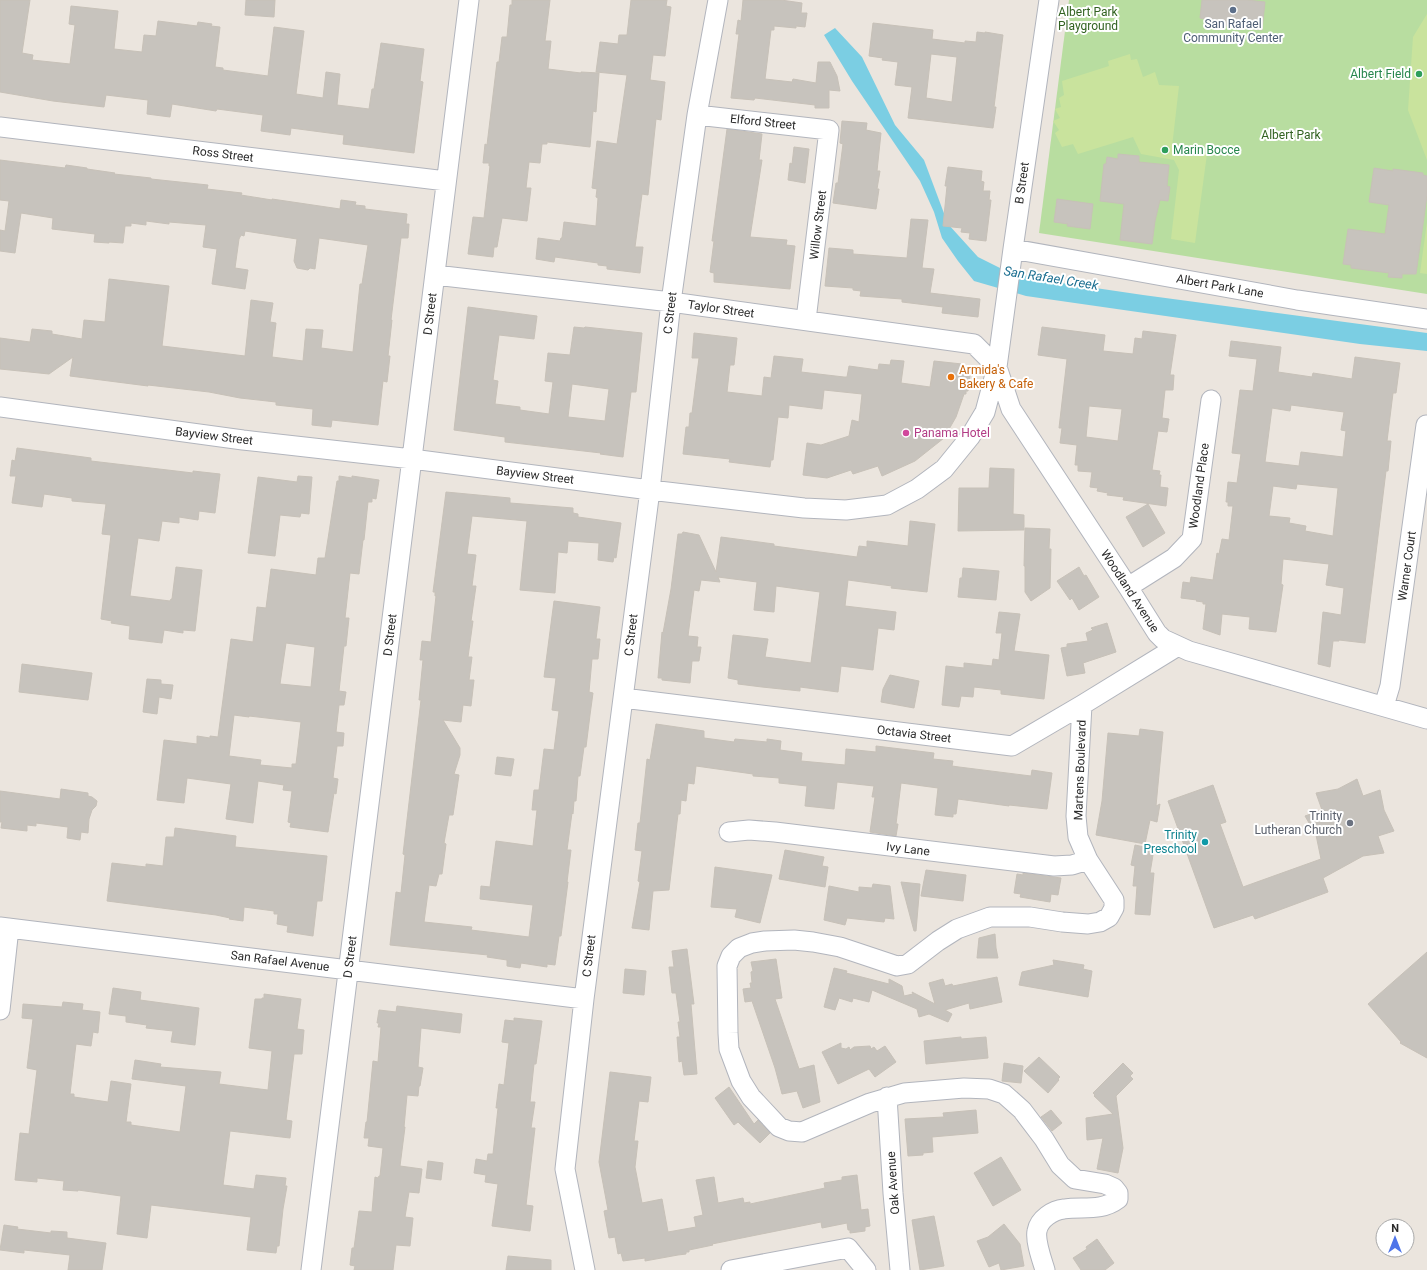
<svg xmlns="http://www.w3.org/2000/svg" width="1427" height="1270" font-family="Roboto,sans-serif">
  <rect width="100%" height="100%" fill="#ebe5de"/>
  <path fill="#b8dda0" d="M1069,0H1427V294L1039,233Z"/>
  <path fill="#c9e39d" d="M1427,14V160L1408,110L1413,37Z
    M1130,54L1131,60L1137,59L1143,77L1155,72L1159,85L1179,86L1172,147L1207,154L1195,243L1171,239L1179,170L1174,160L1141,154L1133,137L1078,154L1073,144L1062,147L1055,133L1059,130L1053,121L1060,118L1055,109L1061,107L1059,98L1064,95L1062,81L1109,66L1108,61Z
    M1427,222V274L1420,273Z"/>
  <path fill="#7bcee3" d="M835,28L862,57L895,125L924,160L948,224L978,257L1004,270L1048,281L1143,295L1427,333V351L1360,344L1026,296L974,281L958,261L942,238L934,212L920,181L852,81L824,35Z"/>
  <path fill="#c7c3bd" stroke="#c7c1b8" fill-rule="evenodd" d="M0,0H30L22,53L33,55L32,60L70,64L75,25L69,24L71,6L118,11L114,49L142,52L144,35L156,36L158,21L197,26L198,22L212,24L211,26L220,27L215,67L223,68V70L268,76L274,27L304,31L296,94L323,98L326,72L340,74L337,105L369,109L372,89H374L381,43L424,49L420,81L423,82L414,153L343,144L344,135L291,128L290,135L261,131L263,115L217,109L216,111L172,104L170,117L147,114L148,100L106,95L104,107L53,101L0,92Z
    M246,0H275L274,17L245,15Z
    M512,0H550L545,41H551L548,69L581,73V72L599,73L596,112L593,111L590,147L547,142V144H542L540,163L529,162L526,188H531L527,221L502,218L497,247H494L493,257L468,254L473,217L484,218L490,166H489V163H483L485,144L487,145L497,62H499L502,37H507L510,5H512Z
    M631,0H667L666,6L671,7L665,56L653,55L650,80L665,82L661,120L656,119L648,195L642,194L635,247H643L640,273L607,269V266L598,265V263L555,257L554,262L536,259L538,238L560,241L561,238H562L564,222L596,226L598,198L596,197L597,189L592,188L597,141L617,144L627,75L596,72L600,42L618,44L619,35H627Z
    M743,0H781L802,3L801,13H807L805,27L796,26V28L774,26V30H771L765,79L792,82L793,79L816,83L818,62H830L837,76L840,91L829,90V108H815V105L755,98L754,100L731,98L739,34H736L738,20L741,21Z
    M1202,0H1247L1265,2L1262,30L1210,24V20L1200,18Z
    M873,23L933,30L932,39L965,43V41L976,42L977,32L985,33V32L1003,35L994,107H996L993,128L908,118L912,87L895,85L898,62L882,60L883,58L869,56ZM931,54L957,57L952,102L926,98Z
    M842,121L867,123L866,130L881,133L877,171H880L877,189H879L876,209L833,203L836,183H838L843,144L840,143Z
    M727,129L762,134L759,160H762L750,237L787,240L786,245L795,246L790,289L714,282V273L710,272L714,241H712Z
    M794,147L809,149L805,183L788,180L790,163L792,164Z
    M1118,154L1139,156V162L1169,165L1167,186L1170,187L1168,201L1160,200L1155,221L1152,244L1120,240L1124,204L1100,201L1104,164H1106L1107,157L1118,159Z
    M0,160L65,168L66,165L87,168V169L115,173L114,174L151,178V179L208,185L207,189L242,193L241,195L272,200V199L340,209L341,200L356,202L355,205L365,206V209L407,214L406,224H409L408,238H401L391,320H392L388,356H390L387,382L383,381L378,425L332,420L331,427L312,425L313,409L276,405V402L240,398L209,392L148,385V386L70,376L73,357L49,374L0,369V338L30,342L32,329L52,331V334L82,339L84,320L105,322L109,279L169,286L162,346L245,356L251,300L273,303L270,322L276,323L272,357L303,361L306,329L323,330L321,348L353,352L360,284H362L368,245L319,238L315,269L310,268L308,270L297,268L294,261L297,239L245,231L244,236L241,235L239,239L235,268L248,270L245,289L212,284L217,249L203,247L206,225L169,222V224L146,221V225L131,223V226H125L123,243L109,242V243L94,242L95,234L52,229L53,218L21,213L15,253L0,251V230L5,231L9,201L0,200Z
    M948,167L982,171L981,181L984,182L983,191H990L989,200H991L986,241L969,239L970,233L961,232L962,228L943,226L947,186H945Z
    M1374,168L1393,171V169L1423,173V175L1427,176V196L1416,274H1402V278L1388,277L1389,273L1351,268V265L1343,264L1348,229L1385,234L1389,205L1369,202Z
    M1057,199L1093,204L1090,229L1067,226L1068,224L1054,222Z
    M911,219L928,220L922,268L934,269L930,293L980,299L978,317L942,313L943,307L902,302V299L860,296L861,291L853,290V288L825,286L829,248L853,250V254L907,258Z
    M468,307L537,316L534,339L499,335L493,380L498,381L495,404L520,407V410L549,414L553,382L545,381L548,353L570,355L574,327L584,328L585,327L642,333L636,392H631L623,457L600,454L601,453L505,442V437L454,430ZM572,384L609,389L605,421L568,417Z
    M1042,327L1105,335L1103,351L1133,354L1135,338L1142,339L1143,331L1176,335L1170,375H1174L1173,390H1165L1162,418L1169,419L1167,432L1158,431L1152,470L1160,471L1159,475H1161L1160,487L1168,488L1166,506L1123,500L1124,497L1107,495L1108,493L1097,491L1098,488L1090,487L1092,472L1078,471V465H1075L1077,445L1060,443L1062,428H1059L1067,359L1038,355ZM1089,406L1122,409L1118,441L1086,437Z
    M694,333L737,338L734,365H730L727,392L762,396L764,377L771,378L774,356L803,359L801,372L844,377H847L849,366L878,370L879,364L890,365L891,360L904,361L901,383L930,387L934,361L962,364V367L971,368L968,391H966V394H964L956,417L944,438L915,461L882,476L878,466L853,474L851,470L827,478L803,475L807,443L821,445L849,436L852,420L859,422L862,394L824,390L822,409L789,405L788,418L778,417L773,460H771L770,467L729,462L730,459L683,454L686,427H689L690,413H692L699,358H692Z
    M1231,341L1281,347L1278,372L1312,377L1313,373L1352,379L1355,357L1400,363L1396,393H1393L1387,441H1391L1388,471H1386L1365,643L1339,640V641H1333L1330,667L1318,664L1323,612L1341,615L1344,588L1326,585L1329,564L1283,559L1281,584L1283,585L1276,632L1249,629L1250,617L1222,614L1220,635L1203,629L1206,604H1203V602L1196,601L1197,600L1181,598L1183,582L1190,583L1191,577L1213,580L1217,553L1219,554L1222,539L1229,540L1233,506H1228V502H1226L1228,482L1237,483L1241,454L1232,453L1240,390L1253,391L1257,359L1229,356ZM1291,405L1344,412L1341,430L1346,431L1343,457L1301,452L1299,466L1265,462L1272,408L1290,411ZM1297,484L1338,488L1333,536L1305,531L1306,526L1289,523L1290,518L1269,516L1273,486L1296,489Z
    M17,448L91,458V461L193,473V471L220,474L215,513L199,511L198,520L179,517V523L162,521L159,541L138,538L130,596L170,601L171,599H172L176,567L202,570L195,631L183,630V633L164,630L162,643L129,639L130,626L111,623L112,621L101,619L111,535L102,534L106,504L72,501V498L44,494L42,507L12,503L16,476H10L12,460L15,461Z
    M990,468L1014,469L1013,514L1024,515V530L958,531L959,488H989Z
    M298,476L312,477L309,514L301,513L300,517L280,515L275,556L248,553L258,477L297,482Z
    M339,476L352,478V476L379,480L376,499L372,498V502H368L364,540H363L359,574L350,573L345,618H349L346,646H344L339,691L346,692L344,705H339L336,732L344,733L343,746H337L333,778L338,779L336,794L334,793L328,832L290,827L291,823L288,822L292,791L283,790L284,785L258,781L253,823L226,819L231,784L187,778L184,803L157,800L164,740L197,744V736L210,738V736L218,737L231,639L253,642L257,607L266,608L271,569L316,575L318,558H325L337,481H339ZM286,643L315,647L311,687L280,684ZM234,715L249,717V716L301,722L296,764H292V768L260,765L261,760L229,756Z
    M446,492L510,498V503L573,508V513L578,514V517L621,523L616,558L614,557L613,562L598,560L599,543L568,541L567,553L558,552L555,593L520,590L527,521L472,516L467,554L476,555L472,586H476L471,621H473L468,657H472L469,680H474L471,706L463,705L461,722L443,720L460,748V755L454,774L459,775L453,815H449L444,843L446,844L442,874H439L436,886L429,885L424,922L472,927L471,930L529,937L533,905L480,899L481,886L490,887L496,841L533,846L537,810H532L534,790H539L544,749L554,750L559,711L552,710L556,678L544,677L554,601L600,607L596,639H600L598,659H592L589,692L593,693L590,715L586,747H584L580,776H578L576,801H574L573,814L572,813L567,850H571L567,882H568L561,936H559L555,965L547,964V967L521,963L520,968L507,966V960L487,957L488,955L390,945L396,892L401,893L405,855L403,854L421,700H419L423,660H420L422,641L431,642L436,596H435V592H433Z
    M1148,504L1165,533L1143,547L1126,517Z
    M910,521L935,524L927,592L891,588L892,586L848,580L845,606L896,612L894,630L878,628L873,670L841,666L838,692L800,687V691L762,687L738,684V680L728,678L733,635L768,639L765,657L811,663L820,592L776,586L774,612L754,610L757,582L718,577L720,582L701,580L699,591L694,590L688,636L698,637L697,647H701L699,661H692L690,683L662,680V678H658L662,632L663,633L671,589L678,534H682L683,532L699,535L716,572L721,537L774,544V546L857,557L859,546L867,547V541L908,546Z
    M1025,528L1050,529L1049,549H1051L1050,588L1031,601L1025,592V566H1024Z
    M1079,567L1084,576L1086,575L1099,597L1079,610L1072,598L1070,600L1057,581Z
    M963,568L999,571L996,600L958,597L960,578H962Z
    M999,612L1020,614L1014,651L1049,655L1044,699L1001,694V690L974,687L973,697L961,696L959,707L942,705L946,666L964,668V663L992,666L993,659L999,660L1002,633H996Z
    M1107,623L1116,652L1083,663L1085,673L1067,676L1061,648L1067,647V644L1088,641L1086,633L1093,630L1091,628Z
    M22,664L92,673L88,700L19,692Z
    M890,675L919,681L914,708L881,702L883,689Z
    M147,679L161,680V684L173,685L171,699L159,697L157,714L143,712Z
    M656,724L704,731V738L734,742L735,739L767,742V739L781,741L780,750L802,753L801,761L845,765L846,749L876,752V746L934,753L933,759L953,761L952,766L959,767L1031,776L1032,770L1052,773L1047,809L1009,805V806L958,799L956,814H953V817L935,815L938,788L901,783L896,824H898L896,836L870,832L875,797H872L874,786L837,782L834,809L805,806L807,786L779,783V778L753,776V774L696,766L694,784L688,783L686,801L681,800L680,814H678L669,890L653,891L649,930L632,928L640,882L638,881L642,851L635,850L638,823H640L647,759L650,760Z
    M1140,729L1163,732L1156,806L1160,804L1157,822L1150,820L1145,844L1096,835L1102,801L1108,733L1139,736Z
    M497,757L514,759L511,776L495,774Z
    M1357,779L1363,796L1380,790L1384,810L1394,831L1378,836L1384,853L1363,856L1323,878L1328,892L1255,919L1253,915L1214,928L1168,801L1213,785L1226,822L1220,824L1243,887L1321,859L1316,835L1305,816L1322,810L1316,793L1338,789Z
    M61,789L88,793V796L92,797L97,801L96,806L92,810L89,819L88,833L81,832L80,840L67,838L68,827L36,823V826L27,825V831L1,828L2,822H0V791L60,799Z
    M175,828L236,836L235,847L327,856L322,901H317L313,936L287,932L288,926L277,924L278,914H274V911L244,907L243,921L229,919L230,918L216,915L107,901L112,863L146,867V864L163,866L166,837H174Z
    M1135,845L1154,849L1150,873H1154L1150,915L1135,914L1137,886H1133L1135,866L1131,865Z
    M785,850L824,857L822,866L828,867L825,887L779,879Z
    M715,867L772,875L760,923L735,917L737,909L711,907Z
    M926,870L966,875L963,901L921,896Z
    M1023,873L1061,878L1058,895L1051,894L1050,902L1020,897L1021,894L1014,893L1017,874L1023,875Z
    M901,882L920,884L916,931H914Z
    M873,884L890,886L894,919L885,918L884,922L847,918L845,925L824,920L829,886L859,892V887L872,888Z
    M995,934L996,948L998,958H977L979,938Z
    M687,949L694,1004H691L697,1074L684,1075L682,1061L679,1062L677,1037H680L678,1022H680L676,993H672L669,967H674L672,951Z
    M1427,952V1058L1400,1043L1401,1042L1368,1004Z
    M776,959L782,998L775,999L799,1069L814,1065L820,1102L803,1108L797,1091L782,1094L775,1068L752,1001L745,1002L743,989L751,988L750,983H752L751,972L753,971L751,962Z
    M1053,960L1084,965L1083,969L1092,971L1088,997L1019,985L1022,972L1054,965Z
    M834,968L847,971L846,973L889,984V979L902,986L904,996L913,994L912,992L935,1004L929,983L943,979L945,986L952,984L953,986L997,977L1002,1002L970,1009L969,1003L945,1010L952,1014L948,1022L929,1014L919,1017L917,1009L872,990L869,1002L853,998L852,1002L839,998L835,1010L824,1007Z
    M625,969L646,971L644,995L623,993Z
    M113,988L141,992L140,1000L199,1008L195,1045L171,1042L173,1031L146,1028L147,1025L126,1022V1016L109,1014Z
    M264,994L301,999L297,1029L304,1030L302,1054H294L286,1120L292,1121L290,1138L230,1131L223,1185L254,1189L256,1175L286,1178L285,1186H287L283,1209L279,1246H277L276,1253L247,1250L251,1217L151,1205L147,1238L117,1234L121,1196L78,1190V1191L63,1190L64,1181L37,1178V1182L15,1180L20,1133L29,1134L37,1070L27,1068L33,1019L22,1018L23,1004L62,1007L63,1002L83,1004L82,1010L100,1012L98,1033L93,1032L91,1046L76,1044L70,1094H74V1097L108,1102L111,1081L131,1084L126,1122H131V1125L180,1132L186,1086L132,1079L135,1060L161,1064L160,1067L221,1072L219,1084L268,1090L272,1051L249,1048L255,999H262V998H264Z
    M397,1006L462,1014L460,1033L421,1028L418,1067L423,1068L420,1086H419L418,1096L407,1095L404,1127H405L400,1166L422,1169L419,1193L409,1192L405,1217L413,1218L410,1246L396,1245L393,1270H354L355,1266L350,1265L352,1248H354L359,1211L372,1212L375,1177L378,1178L379,1176H380L383,1148L368,1146L369,1138H364L366,1122H367L373,1061L378,1062L381,1027H378L379,1023H377L379,1010L396,1012Z
    M514,1018L542,1021L536,1064H534L530,1102H535L531,1128H535L526,1205L533,1206L530,1231L492,1226L498,1184L485,1182L486,1175L474,1173L476,1159L487,1161L488,1154H493L498,1108H496L499,1084L504,1085L509,1043L502,1042L505,1020L514,1021Z
    M961,1037V1039L986,1037L988,1058L926,1064L924,1041Z
    M841,1043V1048L846,1049L849,1047L850,1050L854,1047L870,1046L871,1049L874,1047L877,1051L885,1046L896,1062L875,1077L869,1069L838,1084L822,1052Z
    M1039,1057L1060,1077L1058,1079L1059,1080L1048,1093L1024,1071Z
    M1004,1063L1023,1066L1021,1083L1002,1081Z
    M1123,1063L1133,1073L1130,1076L1133,1079L1116,1096L1123,1148L1118,1173L1097,1169L1103,1138L1087,1140L1086,1118L1113,1114L1094,1096L1095,1095L1093,1093Z
    M610,1072L651,1077L648,1102L639,1101L634,1141H638L635,1167L642,1203L662,1199L668,1232L696,1227L694,1217L703,1215L696,1180L714,1177L718,1203L743,1198L744,1203L750,1202V1204L825,1188L824,1183L842,1180V1177L857,1175L861,1210L868,1209L870,1226L865,1227V1231L850,1233V1230H848L847,1223L822,1228L821,1222L712,1244L713,1245L689,1250V1252H686V1254L678,1255L645,1261V1258L623,1261L621,1253L618,1254L615,1237L609,1238L604,1211L608,1210L599,1162Z
    M729,1087L754,1124L758,1120L770,1133L760,1143L738,1122L734,1125L715,1098Z
    M976,1110L978,1133L932,1137L933,1152L923,1153V1155L908,1156L905,1119L944,1117L943,1113Z
    M1051,1110L1062,1123L1052,1131L1041,1117Z
    M1001,1157L1021,1190L993,1206L974,1173Z
    M428,1161L443,1163L441,1180L426,1178Z
    M934,1216L944,1266L920,1270L912,1220Z
    M1004,1224L1020,1244L1024,1266L1001,1270L999,1263L989,1267L977,1241L988,1237Z
    M4,1225L18,1227L17,1229L51,1233V1231L67,1232V1238L106,1243L102,1270H68L70,1255L24,1250V1253L0,1250Z
    M1097,1239L1114,1263L1105,1270H1081L1073,1258L1087,1249L1086,1247Z
    M508,1256L551,1260V1270H506Z"/>
  <g fill="none" stroke-linecap="round" stroke-linejoin="round">
    <g stroke="#b2b5bd" stroke-width="21">
      <path id="minor" d="M697,115L829,130L806,320
        M0,127L446,181
        M1013,249L1297,300L1427,319
        M435,275L671,302L974,344L997,367L1011,409L1128,587L1157,633L1163,639L1189,651L1427,719
        M0,407L243,440L412,459L650,490L804,508L846,510L887,505L917,489L944,469L970,437L985,412L997,367L1013,249L1049,0
        M1128,587L1174,558L1192,539L1211,400
        M623,698L1012,746L1082,705L1178,646
        M1384,706L1390,686L1426,425
        M729,832L749,830L775,832L1054,866L1072,865L1088,860
        M0,927L584,999
        M0,1010L9,928
        M887,1097L893,1193L900,1270
        M311,1270L469,0
        M585,1270L565,1169L584,999L650,490L671,302L697,115L718,0
        M731,1270L848,1248L866,1270
        M1045,1270C1042,1260 1035,1241 1037,1231C1039,1219 1053,1210 1064,1209C1082,1206 1101,1212 1118,1199V1193L1114,1188L1105,1184L1075,1179L1060,1165L1044,1139L1022,1110L1004,1094L989,1089L964,1088L904,1093L870,1103L802,1132L789,1131L779,1127L751,1097L741,1081L729,1049L728,1033L727,966L731,956L739,948L752,943L765,941L794,940L813,942L840,947L897,966L908,964L938,941L957,929L990,917H1030L1062,922L1088,924L1100,922L1109,917L1114,908V900L1088,860L1078,837L1076,816L1082,705"/>
    </g>
    <use href="#minor" stroke="#fff" stroke-width="19"/>
  </g>
  <circle fill="#5c6f8a" stroke="#fff" stroke-width="1.5" cx="1233" cy="10" r="4"/>
  <g fill="#2e9e5b" stroke="#fff" stroke-width="1.5">
    <circle cx="1419" cy="74" r="4"/>
    <circle cx="1165" cy="150" r="4"/>
  </g>
  <circle fill="#e8710a" stroke="#fff" stroke-width="1.5" cx="951" cy="377" r="4"/>
  <circle fill="#d1479c" stroke="#fff" stroke-width="1.5" cx="906" cy="433" r="4"/>
  <circle fill="#6b7280" stroke="#fff" stroke-width="1.5" cx="1350" cy="823" r="4"/>
  <circle fill="#0f9aa8" stroke="#fff" stroke-width="1.5" cx="1205" cy="842" r="4"/>
  <g text-anchor="middle" dominant-baseline="central" stroke-width="4" stroke-linejoin="round" paint-order="stroke">
    <g font-size="12" fill="#326221" stroke="#fff">
      <text x="1088" y="12">Albert Park<tspan x="1088" dy="14">Playground</tspan></text>
      <text x="1291" y="135">Albert Park</text>
    </g>
    <g font-size="12" fill="#4e5e75" stroke="#fff">
      <text x="1233" y="24">San Rafael<tspan x="1233" dy="14">Community Center</tspan></text>
    </g>
    <g font-size="12" fill="#27864d" stroke="#fff" text-anchor="end">
      <text x="1411" y="74">Albert Field</text>
      <text x="1173" y="150" text-anchor="start">Marin Bocce</text>
    </g>
    <g font-size="12" fill="#2b2b2b" stroke="#fff">
      <text transform="translate(763 122) rotate(6)">Elford Street</text>
      <text transform="translate(223 154) rotate(7)">Ross Street</text>
      <text transform="translate(1022 183) rotate(-82)">B Street</text>
      <text transform="translate(818 225) rotate(-83)">Willow Street</text>
      <text transform="translate(1220 286) rotate(10)">Albert Park Lane</text>
      <text transform="translate(721 309) rotate(8)">Taylor Street</text>
      <text transform="translate(670 313) rotate(-83)">C Street</text>
      <text transform="translate(430 314) rotate(-83)">D Street</text>
      <text transform="translate(214 436) rotate(7)">Bayview Street</text>
      <text transform="translate(535 475) rotate(7)">Bayview Street</text>
      <text transform="translate(1199 486) rotate(-82)">Woodland Place</text>
      <text transform="translate(1407 566) rotate(-82)">Warner Court</text>
      <text transform="translate(1130 591) rotate(57)">Woodland Avenue</text>
      <text transform="translate(390 635) rotate(-83)">D Street</text>
      <text transform="translate(631 635) rotate(-83)">C Street</text>
      <text transform="translate(914 734) rotate(7)">Octavia Street</text>
      <text transform="translate(1080 770) rotate(-88)">Martens Boulevard</text>
      <text transform="translate(908 849) rotate(7)">Ivy Lane</text>
      <text transform="translate(589 956) rotate(-83)">C Street</text>
      <text transform="translate(350 957) rotate(-83)">D Street</text>
      <text transform="translate(280 961) rotate(7)">San Rafael Avenue</text>
      <text transform="translate(893 1183) rotate(-94)">Oak Avenue</text>
    </g>
    <g font-size="12" fill="#c56008" stroke="#fff" text-anchor="start">
      <text x="959" y="370">Armida's<tspan x="959" dy="14">Bakery &amp; Cafe</tspan></text>
    </g>
    <g font-size="12" fill="#b23c85" stroke="#fff" text-anchor="start">
      <text x="914" y="433">Panama Hotel</text>
    </g>
    <g font-size="12" fill="#5b616d" stroke="#fff" text-anchor="end">
      <text x="1342" y="816">Trinity<tspan x="1342" dy="14">Lutheran Church</tspan></text>
    </g>
    <g font-size="12" fill="#0d838f" stroke="#fff" text-anchor="end">
      <text x="1197" y="835">Trinity<tspan x="1197" dy="14">Preschool</tspan></text>
    </g>
    <g font-size="13" font-style="italic" fill="#1a6e90" stroke="#fff">
      <text transform="translate(1051 278) rotate(9)">San Rafael Creek</text>
    </g>
  </g>
  <g transform="translate(1395 1238)"><circle r="19" fill="#ffffff" stroke="#aaaaaa"/>
  <path d="M0-3L7 15L0 10L-7 15Z" fill="#4e74e9"/>
  <text y="-6" font-size="11" font-weight="bold" text-anchor="middle" fill="#2b2b2b">N</text>
  </g>
</svg>
